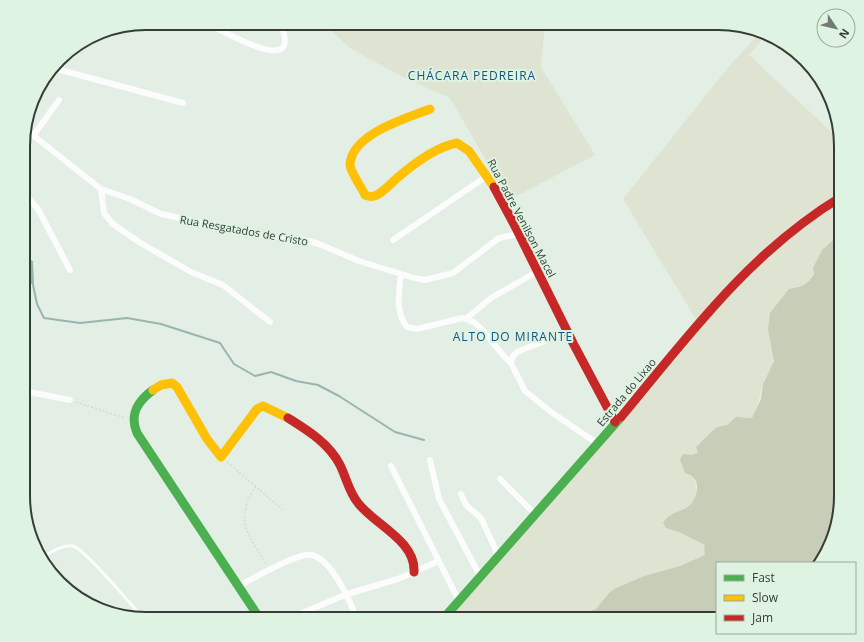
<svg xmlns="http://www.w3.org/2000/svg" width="864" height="642" font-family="'Open Sans',sans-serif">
  <rect width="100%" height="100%" fill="#e3eee4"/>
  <path fill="#dee4d1" d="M323,23H545L541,67L595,155L509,200L450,98L401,76L350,48Z
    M761,32L767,34L749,55L840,140L841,193L804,215L697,321L623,199L730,65Z
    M841,202V233L834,237L809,281L802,286L789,289L774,354C775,366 766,373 763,384C759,396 759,406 752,418L736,417L727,425L717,427L698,453L691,455L697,493L690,506L672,515L666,528L679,532L706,545V555L680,566L644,576L616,588L609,593L596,609L568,619H447L722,300L758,265L810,221Z"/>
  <path fill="#c7cdb7" d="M841,233V504L832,543L819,563H717V619H568L596,609L609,593L616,588L644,576L680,566L705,555L704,549L705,545L679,532L666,528L663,523C668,513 681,512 689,506C696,500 701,484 693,477C692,475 687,474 685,473L680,460L683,454L691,455L698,453L696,447L708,435L717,427L727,425L736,417L752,418L761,399L763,384L774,361L768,329L770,313L789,289L802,286L809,281L814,274L813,268L822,250Z"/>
  <path fill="#97b6b0" d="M24,257L33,261L34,285L24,280Z"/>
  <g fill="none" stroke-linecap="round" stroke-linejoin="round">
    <path stroke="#97b6b0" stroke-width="2" d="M33,285L37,304L44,318L80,323L127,318L161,324L220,343L234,364L255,376L271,372L296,381L318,385L339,396L395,432L424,440"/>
    <path stroke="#d7dad7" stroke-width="1.5" stroke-dasharray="2 2" stroke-linecap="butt" d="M76,402L125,418
      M227,462L283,510
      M256,486C234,521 247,532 266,564"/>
    <path stroke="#fbfcfb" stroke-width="3" d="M42,558C50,553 62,544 73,546C86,550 132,606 144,619"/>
    <path stroke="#fbfcfb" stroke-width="6" d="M206,23C222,30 306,81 280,23
      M53,68L183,103
      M25,129L101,189L130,199L161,214L253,234L305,240L319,244L359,261L414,278L425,280L453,273L499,238L519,234
      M33,136L59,100
      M101,189L104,213L113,224L139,242L191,272L223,285L270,322
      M24,193L38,209L70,270
      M393,240L487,176
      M401,274C399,292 395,312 407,327L417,329L462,318C484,321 494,350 511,363
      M467,318L491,298L538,271
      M567,332L517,352L513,356L511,363L525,391L551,412L598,444
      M24,391L70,400
      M430,460L439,499L481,578
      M391,466L459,601
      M500,479L536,515
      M461,494L466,505L481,518L499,557
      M239,586C252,579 298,552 312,555C332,560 350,601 357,619
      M288,619L347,594L398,579L439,561"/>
    <path stroke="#4caf50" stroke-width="9" d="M153,390C138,401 129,414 137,433L260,619
      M443,619L621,417"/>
    <path stroke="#ffc107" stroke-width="9" d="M430,109C407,118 351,134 350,165C350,171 362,188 365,195C370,197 372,197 377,195C384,191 390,185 396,179C412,165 436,147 457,143L469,151L494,187
      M153,390L161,385L172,383L177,387L207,439L221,457L257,409L263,406L288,418"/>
    <path stroke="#c62828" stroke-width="9" d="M494,187L516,228L573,343L615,422
      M621,417C688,336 750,252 841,197
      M288,418C307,430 329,443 340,465C346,477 349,492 358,503C375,525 416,541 414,572"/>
  </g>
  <g text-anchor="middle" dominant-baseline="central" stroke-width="4" stroke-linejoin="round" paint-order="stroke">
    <g font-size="11" fill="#353d36" stroke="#def3e1">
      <text transform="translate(522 218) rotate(62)">Rua Padre Venilson Macel</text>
      <text transform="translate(244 230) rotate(10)">Rua Resgatados de Cristo</text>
      <text transform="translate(626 392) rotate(-50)">Estrada do Lixao</text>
    </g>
    <g font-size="12" letter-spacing="1" fill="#165383" stroke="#def3e1">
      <text x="472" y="75">CHÁCARA PEDREIRA</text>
      <text x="513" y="336">ALTO DO MIRANTE</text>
    </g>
  </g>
  <path d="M0 0H864V642H0ZM146 30H718A116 116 0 0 1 834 146V496A116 116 0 0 1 718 612H146A116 116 0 0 1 30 496V146A116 116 0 0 1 146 30Z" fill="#def3e1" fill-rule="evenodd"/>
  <path fill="none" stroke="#353d36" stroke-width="2" d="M146 30H718A116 116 0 0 1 834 146V496A116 116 0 0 1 718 612H146A116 116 0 0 1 30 496V146A116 116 0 0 1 146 30Z"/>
  <rect x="716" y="562" width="140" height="72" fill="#def3e1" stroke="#9aaa9d"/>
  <rect x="724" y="575" width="20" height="6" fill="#4caf50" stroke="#9aaa9d"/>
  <text x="752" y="582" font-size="12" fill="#353d36">Fast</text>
  <rect x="724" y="595" width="20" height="6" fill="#ffc107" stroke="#9aaa9d"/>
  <text x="752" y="602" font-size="12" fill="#353d36">Slow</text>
  <rect x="724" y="615" width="20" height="6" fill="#c62828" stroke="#9aaa9d"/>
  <text x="752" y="622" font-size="12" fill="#353d36">Jam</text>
  <g transform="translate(836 28) rotate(125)"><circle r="19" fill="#def3e1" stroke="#9aaa9d"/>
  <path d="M0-3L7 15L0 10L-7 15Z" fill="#727b73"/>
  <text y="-6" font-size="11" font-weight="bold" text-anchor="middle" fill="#353d36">N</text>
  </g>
</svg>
